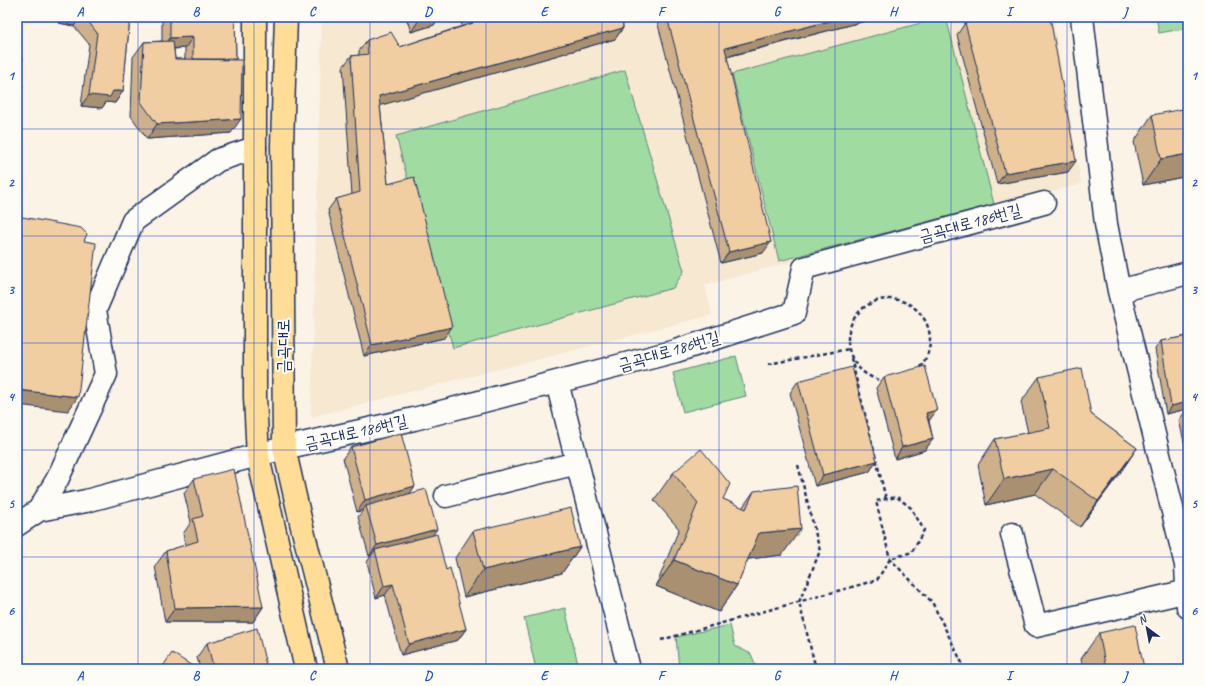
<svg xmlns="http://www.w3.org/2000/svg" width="1205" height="686" font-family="Caveat,'Poor Story',sans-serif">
  <rect width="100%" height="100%" fill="#faf3e6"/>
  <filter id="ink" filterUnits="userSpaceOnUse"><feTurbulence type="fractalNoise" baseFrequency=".025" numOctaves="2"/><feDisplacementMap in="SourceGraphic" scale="8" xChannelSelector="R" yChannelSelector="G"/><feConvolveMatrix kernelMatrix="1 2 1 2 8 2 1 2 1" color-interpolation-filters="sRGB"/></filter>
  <g filter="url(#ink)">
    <path fill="#f7e8d1" d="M325,17H1053L1081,184L705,285L712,315L311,417L322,20Z"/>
    <path fill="#a0dba1" stroke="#5e8580" d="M943,17H946L994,204L779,261L732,74Z
      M1156,17H1188V28L1159,33Z
      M625,70L684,271L673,288L453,348L396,136Z
      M736,356L746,396L683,412L673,373Z
      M565,608L579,669H536L524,618Z
      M730,625L735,646L751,654L756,666L754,669H679L676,637Z"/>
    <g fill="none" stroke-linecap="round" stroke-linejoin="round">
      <g stroke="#1b2f5e" stroke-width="25">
        <path id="minor" d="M1082,17L1106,224L1119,291L1186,565L1188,607
          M1119,291L1188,273
          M557,382L629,669
          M446,496L577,463
          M39,510L86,501L284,448L414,419L676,351L794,313L804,268L1044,203
          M17,525L39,510L57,480L106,374L95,310L133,221L218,160L255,148
          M1012,534L1036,626L1188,591"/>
      </g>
      <g stroke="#1b2f5e" stroke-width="25">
        <path id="major" d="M255,17V397L258,457L306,669
          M286,17L282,145L284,448L302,527L338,669"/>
      </g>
      <path stroke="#1b2f5e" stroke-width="2.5" stroke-dasharray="4 3" stroke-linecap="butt" d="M848 340a41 41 0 1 1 82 0a41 41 0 1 1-82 0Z
        M851,358L886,499
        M768,364L849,349
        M798,465L820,551L799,602L816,669
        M661,640L877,580L890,559L912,552L924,530L911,508L897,497L876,501L890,559L932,602L965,669"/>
      <use href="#minor" stroke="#fdfcf7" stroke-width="22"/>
      <use href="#major" stroke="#ffdd96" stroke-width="22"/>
    </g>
    <path fill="#ceb18a" stroke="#1b2f5e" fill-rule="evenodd" d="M60,17H130L123,91L115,103L106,102L102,108L81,106L89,44L74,26L59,23Z
      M162,17H235L236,60L231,133L147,139L131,116L133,57L144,42L162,41ZM185,48V59H175L174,49Z
      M406,17H440L434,25L411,32Z
      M460,17H622L623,28L615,39L380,105L388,184L444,338L364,356L328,210L336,199L352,195L343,67L351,56L359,55V51L367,40L400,47L462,26Z
      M656,17H881L727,57L763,253L721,263Z
      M987,17H1050L1068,172L997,184L957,35L965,23Z
      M1152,115L1188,176L1143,185L1134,142Z
      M1188,336V459L1179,420L1187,409L1166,414L1155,349L1161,341Z
      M884,377L929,421L933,439L925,450L895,459L876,388Z
      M1039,377L1091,414L1137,448L1120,473L1080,527L1035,494L986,505L978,465L995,439L1028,433L1021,402Z
      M798,381L877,461L869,472L815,486L790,393Z
      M351,447L410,493L433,535L446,570L466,629L458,640L401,655L385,595L376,598L367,562L371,556H369L358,517L363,510L357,512L343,458Z
      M673,473L723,499L742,508L754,491L782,555L748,559L737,585L719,612L656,586L679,529L654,500Z
      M194,479L263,607L253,622H165L155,566L166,551L186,545L183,534L191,522L184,493Z
      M473,531L580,547L562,573L464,597L455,558Z
      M1099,633L1144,668L1145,669H1083L1081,659Z
      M207,643L267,669H200L197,657Z"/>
    <path fill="#a89071" stroke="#1b2f5e" d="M63,17H81L74,26L59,23Z
      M430,17H440L434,25L411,32L419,20Z
      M845,17H881L717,59L725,48Z
      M623,28L615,39L371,108L379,96Z
      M193,37L185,48L162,49L170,38Z
      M23,59L17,67V61Z
      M23,87L17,96V89Z
      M113,91H123L115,103L106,102L102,108L81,106L89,95Z
      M241,119L231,133L147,139L157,124Z
      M1188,154V176L1143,185L1161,159Z
      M1076,161L1068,172L997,184L1005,173Z
      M771,242L763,253L721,263L729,252Z
      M452,327L444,338L364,356L372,345Z
      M17,390L78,397L68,411L17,405Z
      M1188,402V408L1187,409L1166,414L1171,406Z
      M937,410L929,421L926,413Z
      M933,439L925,450L895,459L902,447Z
      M1137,448L1120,473L1080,527L1098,501Z
      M877,461L869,472L815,486L823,475Z
      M1053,469L1035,494L986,505L1004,479Z
      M415,486L407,498L366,506L363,510L357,512L365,500Z
      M437,529L429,540L375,550L371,556H369L377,545Z
      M801,529L782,555L741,560L759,533Z
      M580,547L562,573L464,597L483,570Z
      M674,560L737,585L719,612L656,586Z
      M393,584L385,595L376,598L384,586Z
      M263,607L253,622H165L175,608Z
      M466,629L458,640L401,655L409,644Z"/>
    <path fill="#f0cea1" stroke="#1b2f5e" d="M85,17H130L123,91H113L110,97L89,95L97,33Z
      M170,17H235L236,59H193V37L170,38Z
      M418,17H430L419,20Z
      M471,17H622L623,28L379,96L388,184L414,177L452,327L372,345L336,199L360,192L351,56L368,54L367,40L391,32L400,47L473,23Z
      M667,17H845L725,48L771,242L729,252Z
      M988,17H1050L1076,161L1005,173L965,23Z
      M173,41L175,59L242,60L241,119L157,124L141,102L144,42Z
      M17,46L23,59L17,61Z
      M17,72L23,87L17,89Z
      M1188,108V154L1161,159L1152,115Z
      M17,216L81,228L87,234L84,241L96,243L78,397L17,390Z
      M1188,336V402L1171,406L1161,341Z
      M925,366L937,410L926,413L933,439L902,447L884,377Z
      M852,367L877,461L823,475L798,381Z
      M1082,368L1091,414L1137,448L1098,501L1053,469L1004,479L995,439L1050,428L1039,377Z
      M401,433L415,486L365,500L351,447Z
      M701,449L730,484L723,499L746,509L754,491L797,486L801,529L759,533L737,585L674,560L698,503L673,473Z
      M234,469L263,607L175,608L166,551L198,541L193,519L203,516L194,479Z
      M426,489L437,529L377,545L366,506Z
      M571,508L580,547L483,570L473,531Z
      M437,534L446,570L450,568L466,629L409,644L393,584L384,586L375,550Z
      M1135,625L1144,668L1145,669H1106L1099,633Z
      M257,628L267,669H214L207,643Z
      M172,653L197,669H161Z"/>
  </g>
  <path fill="none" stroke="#1d4ed8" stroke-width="1" stroke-opacity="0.55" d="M138,17V669M254,17V669M370,17V669M486,17V669M602,17V669M719,17V669M835,17V669M951,17V669M1067,17V669M17,129H1188M17,236H1188M17,343H1188M17,450H1188M17,557H1188"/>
  <g text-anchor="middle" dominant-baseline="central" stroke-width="4" stroke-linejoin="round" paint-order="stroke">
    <g font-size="17" fill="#1b2f5e" stroke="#fdfcf7">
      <text transform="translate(970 223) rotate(-15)">금곡대로186번길</text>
      <text transform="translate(283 346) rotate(-90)">금곡대로</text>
      <text transform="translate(669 351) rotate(-16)">금곡대로186번길</text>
      <text transform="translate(356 432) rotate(-13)">금곡대로186번길</text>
    </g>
  </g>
  <rect width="1205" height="686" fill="none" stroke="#fdfcf7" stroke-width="44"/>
  <g transform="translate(1147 628) rotate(328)" stroke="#fdfcf7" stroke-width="3" paint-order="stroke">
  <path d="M0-3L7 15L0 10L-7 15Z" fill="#1b2f5e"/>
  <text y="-6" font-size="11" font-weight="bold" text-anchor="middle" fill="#1b2f5e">N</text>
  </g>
  <rect x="22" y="22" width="1161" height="642" fill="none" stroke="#1d4ed8" stroke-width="1.5"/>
  <g font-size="13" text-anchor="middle" font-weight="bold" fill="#1d4ed8">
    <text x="80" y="16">A</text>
    <text x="196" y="16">B</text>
    <text x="312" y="16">C</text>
    <text x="428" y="16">D</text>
    <text x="544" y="16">E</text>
    <text x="661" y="16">F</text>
    <text x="777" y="16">G</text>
    <text x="893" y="16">H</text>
    <text x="1009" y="16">I</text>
    <text x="1125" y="16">J</text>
    <text x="11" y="80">1</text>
    <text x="1194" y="80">1</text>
    <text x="11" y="187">2</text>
    <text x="1194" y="187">2</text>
    <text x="11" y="294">3</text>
    <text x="1194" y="294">3</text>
    <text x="11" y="401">4</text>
    <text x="1194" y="401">4</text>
    <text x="11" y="508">5</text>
    <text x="1194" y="508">5</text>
    <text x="11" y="615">6</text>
    <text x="1194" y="615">6</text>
    <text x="80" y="680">A</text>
    <text x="196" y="680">B</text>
    <text x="312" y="680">C</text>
    <text x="428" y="680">D</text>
    <text x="544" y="680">E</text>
    <text x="661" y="680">F</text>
    <text x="777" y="680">G</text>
    <text x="893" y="680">H</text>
    <text x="1009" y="680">I</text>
    <text x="1125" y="680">J</text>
  </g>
</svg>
